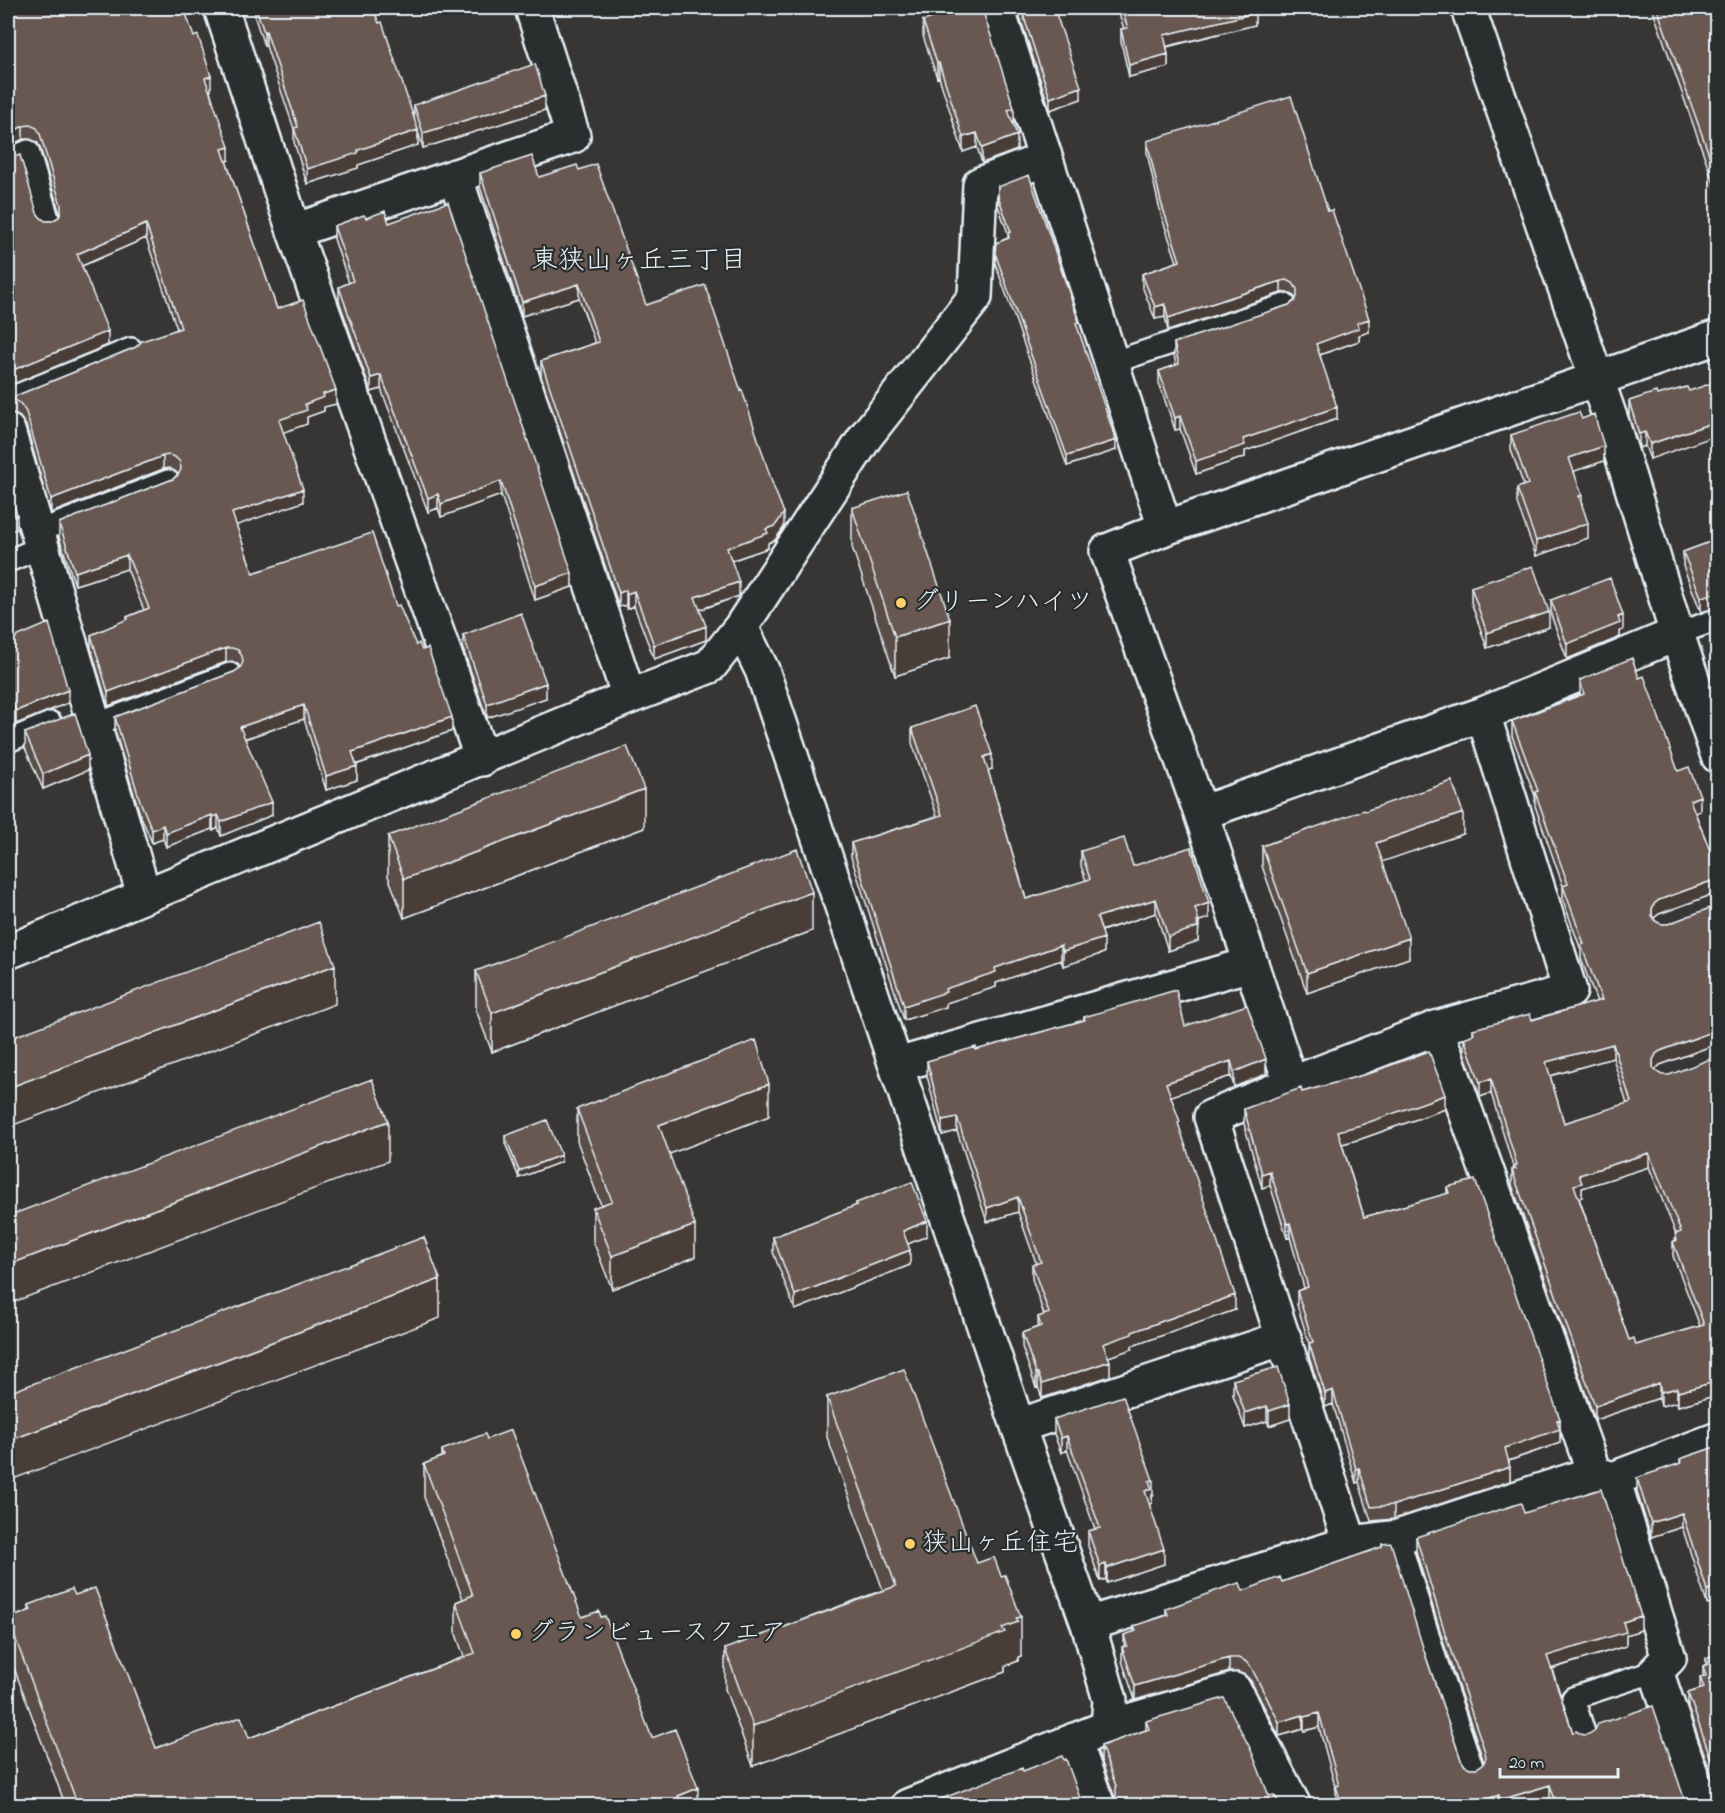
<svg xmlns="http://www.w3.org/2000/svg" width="1725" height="1813" font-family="'Indie Flower','Klee One',sans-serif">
  <rect width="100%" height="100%" fill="#373635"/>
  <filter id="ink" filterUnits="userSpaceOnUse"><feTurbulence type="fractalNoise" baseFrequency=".0167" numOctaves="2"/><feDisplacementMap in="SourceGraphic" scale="12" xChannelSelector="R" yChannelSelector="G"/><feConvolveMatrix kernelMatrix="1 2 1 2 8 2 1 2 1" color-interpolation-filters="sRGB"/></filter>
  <g filter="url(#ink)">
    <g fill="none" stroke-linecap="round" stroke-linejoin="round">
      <g stroke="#e8f1f8" stroke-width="26">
        <path id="lane" d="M8,160L28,151L49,222
          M1111,363L1285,305
          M8,399L131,349
          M37,532L168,481
          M8,561L42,547
          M1677,634L1718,619
          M94,725L230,674
          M8,741L51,723
          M1398,1537L1437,1664L1473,1770
          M1585,1736L1573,1698L1656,1671"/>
      </g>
      <g stroke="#e8f1f8" stroke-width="38">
        <path id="street" d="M221,8L294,231L482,759
          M997,8L1165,528
          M1468,8L1613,426L1677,634L1718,756
          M455,176L629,697
          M294,231L573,136L532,8
          M8,431L144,895
          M741,627L762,670L1018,1426L1088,1624L1110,1700L1108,1727L908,1806
          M1201,813L1483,714L1677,634
          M8,952L629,697L710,666L741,627L866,436L975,297L980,184L1045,159
          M1436,1028L1594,1473
          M897,1065L1251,964
          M1291,1084L1201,813L1107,551L1165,528L1718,337
          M1018,1426L1284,1338
          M1613,1479L1669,1658L1656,1671L1702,1806
          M1350,1543L1211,1117L1291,1084L1436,1028L1570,991L1483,714
          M1088,1624L1350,1543L1398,1537L1594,1473L1613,1479L1718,1439
          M1108,1727L1234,1690L1294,1806
          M1074,1740L1098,1806"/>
      </g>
      <use href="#lane" stroke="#2a2d2e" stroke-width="21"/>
      <use href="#street" stroke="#2a2d2e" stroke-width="33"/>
    </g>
    <path fill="#5a4d46" stroke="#e8f1f8" stroke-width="1.5" fill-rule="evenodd" d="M8,8L211,90H210L229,160L226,161L277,309L336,404L324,407V411L307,417V424L283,432L303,502L236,525L253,573L396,606L452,731L356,765L357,780L326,790L304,719L245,739L272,815L221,836L218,828L213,831L212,829L166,847L163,839L152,843L140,814L115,731V717L234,672L240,668L238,664L232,661L226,662L108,706L91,648V635L127,620V617L144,610L127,569L75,585L59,537V523L173,479L178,474L175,471L169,468L163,469L51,513L26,425L20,417L13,413H8V398L13,397L136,347L177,329L146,238L82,266L108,345L37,213L40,217L45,221H52L59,217L60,214L40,147L37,142L30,139H23L8,147Z
      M255,8H373L414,118V105L545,110L423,148L418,132V145L358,165V168L307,184L294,142V129L266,46H264L255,18Z
      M1017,8H1054L1081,99L1050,110Z
      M1117,8H1254L1255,25L1167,47L1168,67L1129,77L1121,42V29H1124Z
      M1652,8H1718V195Z
      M923,21L1014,123L1013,124L1017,150L982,163L977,147L963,152L939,77L937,78L923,36Z
      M1147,141L1328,211L1369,332L1359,335V341L1320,355L1337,419L1245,451V457L1196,474L1180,429L1175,430L1159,383V371L1176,365L1174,355V343L1289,305L1296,299L1293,295L1287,292L1281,293L1168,331L1165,317L1155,319L1142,286V274L1177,262L1161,215L1147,153Z
      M579,170L646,305L784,527L775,540L768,543V548L731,561L739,596L700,610L706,640L654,659L634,606L627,609L626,605L619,607L541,376V361L595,343L579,298L522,316L480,187V173L539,177Z
      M998,187L1079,332L1116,450L1067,466L995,263L996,243L1008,238V233L998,206Z
      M366,218L389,223L572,587L535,600L501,495L441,517L438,508L428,512L381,389L371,392L339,301V287L349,283L334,239V226Z
      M1689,391L1650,459L1645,446L1639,448L1629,416V401L1657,395Z
      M1582,419L1604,461L1574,471L1582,507L1588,538L1536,556L1517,503V488L1524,486L1511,450V435Z
      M852,508L950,658L895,676L852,547Z
      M1718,539V607L1701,612L1683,566V552Z
      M1471,587L1549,627L1487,648L1471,602Z
      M1551,600L1623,630L1620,631V637L1567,659L1551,615Z
      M1718,618V667L1711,651V639L1710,636V621Z
      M463,635L546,698L487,718L463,649Z
      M8,636L9,640L68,703L16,724L8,705Z
      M1639,678L1678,771L1700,811L1695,812L1718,871V894H1714L1659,914L1654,918L1655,921L1661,924H1668L1718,905V1045H1714L1660,1065L1655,1070L1657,1072L1718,1395L1678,1406L1677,1402L1661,1406L1659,1398L1595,1420L1512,1185V1170H1514L1491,1093L1480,1097L1464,1052V1038L1473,1035V1029L1532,1020L1597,1002L1581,959V950L1563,900V886L1535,806V796L1512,736V721L1580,695V680ZM1613,1058L1627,1104L1564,1123L1550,1076ZM1649,1167L1676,1234L1675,1240L1673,1242V1256L1700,1326L1636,1345L1629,1340L1579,1198L1582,1197V1188Z
      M912,728L992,769L988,770L1026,899L1086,881L1081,866V851L1133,866L1209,918L1199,921L1198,941L1168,951L1156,913L1102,931L1104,953L1063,966L1061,960L996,983V987L946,1003V1007L904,1020L851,857V843L937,816L912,743Z
      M25,733L88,770L43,789L25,748Z
      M1365,811L1463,834L1382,861L1409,958L1307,993L1262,866V846Z
      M644,828L404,918L388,876V836Z
      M812,931L492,1052L476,1010V971Z
      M1084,1017L1185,1026L1266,1074L1234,1087L1231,1076L1171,1096L1180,1131L1235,1310L1132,1346V1349L1108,1357L1110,1376L1042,1398L1038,1387L1036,1388L1022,1347V1333L1038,1327V1317L1044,1315L1032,1279V1265L1036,1263L1018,1212L987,1222L957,1131L942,1135L927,1076V1061L976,1050L1084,1020Z
      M1378,1070L1445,1109L1361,1139L1342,1144L1364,1217L1447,1194V1187L1560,1419V1443L1509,1461L1510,1481L1394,1519L1371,1521L1359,1482L1356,1483L1333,1404L1325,1407L1309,1357V1343L1297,1305V1291L1304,1288L1290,1237L1287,1238L1270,1185L1262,1188L1244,1124V1109L1302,1092L1378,1071Z
      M577,1109L769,1116L669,1154L695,1257L612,1289L593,1241V1208L601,1205L577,1141Z
      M505,1136L561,1162L519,1178L505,1143Z
      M856,1203L927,1236L907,1244L910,1265L795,1310L773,1252V1237L856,1206Z
      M1233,1380L1290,1419L1269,1426L1267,1421L1245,1428L1233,1395Z
      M827,1397L977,1563L1021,1656L1018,1657V1661L1005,1666V1672L753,1766L725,1689V1649L883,1590L827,1437Z
      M1054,1419L1153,1495H1152V1503L1149,1504L1164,1564L1107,1583L1106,1579L1100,1581L1088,1546V1531L1095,1529L1067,1450L1061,1453L1054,1434Z
      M487,1439L582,1617L652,1738L698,1806L65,1804L8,1652V1619L29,1611V1605L75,1595L156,1748L249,1738L464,1657L456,1634V1602L463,1599L424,1497V1464L442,1457V1450Z
      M1718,1446V1602L1707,1604L1682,1527L1651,1537L1637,1492V1478L1680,1464V1459Z
      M1524,1513L1641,1630L1626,1635V1646L1552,1669L1573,1733L1684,1798L1689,1806H1552L1550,1799L1528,1806H1338L1336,1800V1790L1319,1727L1304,1731L1303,1729L1279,1736L1251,1681L1245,1675L1238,1672H1229L1135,1700L1122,1661V1647H1124V1635L1134,1632V1626L1166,1615V1609L1282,1582L1382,1547V1544L1425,1654L1461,1760L1465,1766L1470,1768H1477L1483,1764L1484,1762L1449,1660L1416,1551V1537Z
      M1718,1654V1793L1688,1708V1693L1700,1689V1677H1703V1666L1706,1664V1658Z
      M1146,1721L1269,1796L1113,1804L1115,1798L1101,1760V1746L1146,1730Z"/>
    <path fill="#4a3e39" stroke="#e8f1f8" stroke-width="1.5" d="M1255,13V25L1164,47V35Z
      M266,31V46H264V32Z
      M1168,54V67L1129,77V65Z
      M937,63H939V77L937,78Z
      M211,76V90L205,91V78Z
      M1081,87V99L1050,110V98Z
      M545,96V110L423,148V133Z
      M1014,108V123L1008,125V110Z
      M23,126V139L8,147V134Z
      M418,130V145L358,165V168L307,184V169L358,150Z
      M977,133V147L963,152V137Z
      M1017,135V150L982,163V148Z
      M229,147V160L222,163V149Z
      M146,224V238L77,268V254Z
      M1281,281V293L1168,331V318Z
      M579,284V298L522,316V302Z
      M1165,304V317L1155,319V307Z
      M1369,319V332L1359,335V341L1316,356V344L1357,323Z
      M108,331V345L8,386V372Z
      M381,375V389L371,392V378Z
      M336,390V404L324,407V411L307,417V424L279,434V420L323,394Z
      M1337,407V419L1245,451V457L1196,474V461L1243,439Z
      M1180,416V429L1175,430V418Z
      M1718,421V435L1650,459V444Z
      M1645,432V446L1639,448V434Z
      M1116,440V450L1067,466V456Z
      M1604,446V461L1569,473V458Z
      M163,456V469L51,513V499Z
      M501,481V495L441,517V504Z
      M303,489V502L232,527V513Z
      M438,494V508L428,512V498Z
      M1582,495V510L1579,496Z
      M784,513V527L775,540L768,543V548L727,562V548L766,529Z
      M17,515V529L8,532V518Z
      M1588,523V538L1536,556V541Z
      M127,555V569L75,585V572Z
      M572,573V587L535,600V586Z
      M739,582V596L695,611V597Z
      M626,590V605L619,607V593Z
      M634,591V606L627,609V594Z
      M1718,593V607L1701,612V597Z
      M1549,612V627L1487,648V633Z
      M1623,615V630L1620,631V637L1567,659V644Z
      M950,619V658L895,676V637Z
      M706,626V640L654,659V645Z
      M226,648V662L108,706V692Z
      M546,683V698L487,718V704Z
      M68,690V703L16,724V711Z
      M304,705V719L240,740V727Z
      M452,717V731L352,766V752Z
      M992,754V769L984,772V757Z
      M88,755V770L43,789V774Z
      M357,766V780L326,790V776Z
      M644,789V828L404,918V879Z
      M1700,796V811L1690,814V800Z
      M272,802V815L221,836V822Z
      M1463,813V834L1376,864V843Z
      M212,815V829L166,847V833Z
      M218,815V828L213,831V817Z
      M163,825V839L152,843V830Z
      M1714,880V894L1659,914L1654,918L1652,923V909L1654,904L1659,900Z
      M812,892V931L492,1052V1013Z
      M1156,899V913L1097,932V917Z
      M1209,903V918L1199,921L1198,941L1168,951V937L1195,908Z
      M1104,938V953L1063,966V951Z
      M1409,938V958L1307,993V973Z
      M1061,945V960L996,983V987L946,1003V1007L904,1020V1006L995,968Z
      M335,965V1004L8,1127V1088Z
      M1714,1031V1045L1660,1065L1656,1069L1653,1074V1060L1656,1054L1660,1051Z
      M1613,1044V1058L1546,1077V1062Z
      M1266,1059V1074L1234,1087V1072Z
      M1231,1061V1076L1166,1098V1083Z
      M1491,1079V1093L1480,1097V1082Z
      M769,1084V1116L659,1158V1125Z
      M1445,1095V1109L1361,1139L1338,1145V1131Z
      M957,1117V1131L942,1135V1120Z
      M388,1121V1161L8,1304V1265Z
      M1649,1153V1167L1582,1188V1197L1574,1200V1185L1579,1175Z
      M561,1155V1162L519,1178V1171Z
      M1270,1171V1185L1262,1188V1174Z
      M1018,1197V1212L987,1222V1208Z
      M927,1221V1236L903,1246V1231Z
      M1290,1223V1237L1287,1238V1224Z
      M695,1225V1257L612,1289V1256Z
      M910,1250V1265L795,1310V1295Z
      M440,1279V1318L8,1481V1441Z
      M1235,1295V1310L1132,1346V1349L1103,1359V1344L1132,1332Z
      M1110,1361V1376L1042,1398V1384Z
      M1036,1373H1038V1387L1036,1388Z
      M1718,1381V1395L1678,1406V1392Z
      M1659,1383V1398L1595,1420V1406Z
      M1677,1388V1402L1661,1406V1392Z
      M1333,1390V1404L1325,1407V1393Z
      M1290,1404V1419L1269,1426V1411Z
      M1267,1406V1421L1245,1428V1413Z
      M1560,1419V1443L1505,1462V1448Z
      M1067,1436V1450L1061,1453V1438Z
      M1510,1467V1481L1394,1519V1505Z
      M1359,1468V1482L1356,1483V1469Z
      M1153,1480V1495H1152V1503L1145,1506V1491L1149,1481Z
      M1682,1513V1527L1651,1537V1523Z
      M1164,1549V1564L1107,1583V1568Z
      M1106,1564V1579L1100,1581V1566Z
      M1717,1587V1601L1707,1604V1590Z
      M1641,1616V1630L1626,1635V1646L1547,1670V1656L1623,1622Z
      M1021,1617V1656L1018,1657V1661L1005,1666V1672L753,1766V1726L1002,1628L1016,1618Z
      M1229,1658V1672L1135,1700V1686Z
      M1319,1713V1727L1304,1731V1717Z
      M1303,1715V1729L1279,1736V1722Z
      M1550,1785V1799L1528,1806H1500V1800Z
      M698,1788V1806H674L678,1796Z
      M1499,1795V1806H1465Z"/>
    <path fill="#695951" stroke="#e8f1f8" stroke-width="1.5" fill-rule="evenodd" d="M8,8H184L194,37L198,35L211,76L205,78L229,147L222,149L277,309L303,300L336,390L323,394L324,397L305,404L307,410L279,420L303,489L232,513L253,573L372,533L396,606L399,605L416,645L419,643L422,650L428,648L452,717L352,752L357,766L326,776L304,705L240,727L272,802L221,822L218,815L213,817L212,815L166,833L163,825L152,830L140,801L115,717L234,672L240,668L243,662L242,656L238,650L232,648H226L108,692L91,635L128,619L127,617L149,608L127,555L75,572L59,523L173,479L178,475L181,469L180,462L175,457L169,455L163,456L51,499L26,412L20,403L13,399H8V398L13,397L136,347L142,341L181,328L146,224L77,254L108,331L8,372V159L20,155L37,213L40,217L45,221H52L59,217L61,212V205L40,134L37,128L30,125L23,126L8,134Z
      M256,8H373L379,23L382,22L418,130L358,150V153L307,169L294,128L298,127L266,31L264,32Z
      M964,8H982L1014,108L1008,110L1017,135L982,148L977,133L963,137L939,63H937L923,21Z
      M1021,8H1054L1081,87L1050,98Z
      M1121,8H1254L1255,13L1164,35L1168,54L1129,65L1121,29L1128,28Z
      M1657,8H1718V180Z
      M535,64L545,96L423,133L414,105Z
      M1291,96L1328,211L1332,210L1369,319L1357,323L1359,328L1316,344L1337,407L1243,439L1245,445L1196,461L1180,416L1175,418L1159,371L1179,364L1174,343L1289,305L1295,301L1297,296V289L1293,283L1287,280L1281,281L1168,318L1165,304L1155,307L1142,274L1180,261L1161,202L1147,141Z
      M532,156L539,177L577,165L579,170L596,164L646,305L705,285L741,391L742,390L773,485L784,513L775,526L766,529L768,533L727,548L739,582L695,597L706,626L654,645L634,591L627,594L626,590L619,593L541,361L599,342L579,284L522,302L480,173Z
      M1029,175L1079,322L1076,323L1116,440L1067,456L995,253L996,243L1009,238L1008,233L1011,232L998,196V187Z
      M448,202L572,573L535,586L501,481L441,504L438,494L428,498L381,375L371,378L339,287L353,281L334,226L364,215L366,218L385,211L389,223Z
      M1718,381V421L1650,444L1645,432L1639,434L1629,401L1656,392L1657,395L1687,387L1689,391Z
      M1579,412L1582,419L1594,414L1604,446L1569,458L1582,495L1579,496L1588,523L1536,541L1517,488L1528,484L1511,435Z
      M8,482L17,515L8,518Z
      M907,490L950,619L895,637L852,508Z
      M1718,539V593L1701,597L1683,552Z
      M1533,566L1549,612L1487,633L1471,587Z
      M1610,578L1623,615L1618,617L1620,623L1567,644L1551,600Z
      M521,613L546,683L487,704L463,635Z
      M1718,618V653L1711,636L1715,635L1710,621Z
      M49,623L68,690L16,711L8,692V636L9,640Z
      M1632,658L1639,678L1644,676L1678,771L1689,767L1700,796L1690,800L1718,871V879L1714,880L1659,900L1654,904L1652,909V915L1655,921L1661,924H1668L1718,905V1030L1714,1031L1660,1051L1656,1054L1653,1060V1068L1657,1072L1662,1075H1669L1718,1056V1381L1678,1392L1677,1388L1661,1392L1659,1383L1595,1406L1512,1170L1516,1169L1514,1166L1517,1165L1491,1079L1480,1082L1464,1038L1474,1034L1473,1029L1530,1014L1532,1020L1602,1000L1581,945L1584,944L1563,886L1568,884L1535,792L1538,791L1512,721L1584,694L1580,680ZM1613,1044L1631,1102L1564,1123L1546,1062ZM1649,1153L1681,1232L1675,1234L1677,1240L1673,1242L1704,1325L1636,1345L1634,1338L1629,1340L1574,1185L1582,1183L1579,1175Z
      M975,706L992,754L984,757L1026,899L1090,879L1081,851L1124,838L1133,866L1191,847L1209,903L1195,908L1199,921L1197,922L1198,927L1168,937L1156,899L1097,917L1104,938L1063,951L1061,945L995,968L996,972L945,989L946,992L904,1006L851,843L942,815L912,728Z
      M75,713L88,755L43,774L25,733Z
      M627,746L644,789L404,879L388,836Z
      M1452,781L1463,813L1376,843L1409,938L1307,973L1262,846L1364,810L1365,811Z
      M797,849L812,892L492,1013L476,971Z
      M319,922L335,965L8,1088V1039Z
      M1176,990L1185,1026L1247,1005L1266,1059L1234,1072L1231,1061L1166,1083L1180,1122L1178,1123L1235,1295L1132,1332V1334L1103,1344L1110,1361L1042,1384L1038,1373H1036L1022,1333L1041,1326L1038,1317L1049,1313L1032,1265L1041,1262L1018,1197L987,1208L957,1117L942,1120L927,1061L976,1047V1050L1085,1020L1084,1017Z
      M756,1040L769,1084L659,1125L695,1225L612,1256L593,1208L612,1201L577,1109Z
      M1429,1051L1445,1095L1361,1125L1338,1131L1364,1217L1449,1193L1447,1187L1475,1180L1560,1419L1557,1420L1560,1429L1505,1448L1510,1467L1394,1505L1371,1507L1359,1468L1356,1469L1333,1390L1325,1393L1309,1343L1313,1342L1297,1291L1308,1287L1290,1223L1287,1224L1270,1171L1262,1174L1244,1109L1301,1088L1302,1092L1378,1071V1070Z
      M372,1079L388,1121L8,1265V1216Z
      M547,1120L561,1155L519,1171L505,1136Z
      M912,1182L927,1221L903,1231L910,1250L795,1295L773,1237L857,1205L856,1203Z
      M424,1237L440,1279L8,1441V1393Z
      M1278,1367L1290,1404L1269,1411L1267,1406L1245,1413L1233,1380Z
      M904,1369L977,1563L994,1557L1001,1576L1005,1575L1021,1617L1016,1618L1018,1622L1002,1628L1005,1632L753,1726L725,1649L896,1586L827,1397Z
      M1123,1396L1153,1480L1149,1481L1152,1489L1145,1491L1164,1549L1107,1568L1106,1564L1100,1566L1088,1531L1100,1528L1067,1436L1061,1438L1054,1419Z
      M511,1430L582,1617L599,1611L601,1617L605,1616L652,1738L675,1729L698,1788L678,1796L681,1803L674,1806H60L76,1800L8,1619L31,1610L29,1605L72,1589L75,1595L95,1588L156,1748L241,1717L249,1738L475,1653L456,1602L473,1595L424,1464L444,1456L442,1450L485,1434L487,1439Z
      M1718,1446V1587L1707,1590L1682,1513L1651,1523L1637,1478L1681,1463L1680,1459Z
      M1601,1489L1641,1616L1623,1622L1626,1632L1547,1656L1573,1733L1576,1731L1583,1735L1589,1734L1595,1730L1598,1724L1653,1706L1684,1798L1689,1806H1557L1550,1785L1500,1800L1499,1795L1465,1806H1342L1336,1786L1339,1785L1319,1713L1304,1717L1303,1715L1279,1722L1251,1667L1245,1661L1238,1658H1229L1135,1686L1122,1647L1127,1646L1124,1635L1136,1631L1134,1626L1168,1615L1166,1609L1229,1586L1240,1583L1243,1591L1280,1577L1282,1582L1382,1547V1544L1391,1543L1425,1654L1461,1760L1465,1766L1470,1768H1477L1483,1764L1486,1758L1485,1752L1449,1646L1416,1537L1521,1503L1524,1513Z
      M1718,1654V1779L1688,1693L1704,1688L1700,1677L1706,1676L1703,1666L1708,1664L1706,1658Z
      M1224,1698L1251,1750L1269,1796L1274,1795L1282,1806H1110L1113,1804L1116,1795V1786L1101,1746L1149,1729L1146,1721Z
      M1062,1756L1064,1760L1066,1759L1080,1798L1085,1806H936L938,1800L1022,1768L1023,1771Z"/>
  </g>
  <g fill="#ffd166" stroke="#2a2d2e" stroke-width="2">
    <circle cx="901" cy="603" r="6"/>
    <circle cx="910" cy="1544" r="6"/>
    <circle cx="516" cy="1634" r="6"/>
  </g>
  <g text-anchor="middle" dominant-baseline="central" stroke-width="4.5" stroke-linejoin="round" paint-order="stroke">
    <g font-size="26" fill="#e8f1f8" stroke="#2a2d2e" text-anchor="start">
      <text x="913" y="603">グリーンハイツ</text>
      <text x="922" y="1544">狭山ヶ丘住宅</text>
      <text x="528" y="1634">グランビュースクエア</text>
    </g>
    <g font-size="27" fill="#e8f1f8" stroke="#2a2d2e">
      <text x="639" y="261">東狭山ヶ丘三丁目</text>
    </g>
  </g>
  <rect width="1725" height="1813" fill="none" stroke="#2a2d2e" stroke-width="30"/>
  <rect x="15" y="15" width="1695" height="1783" fill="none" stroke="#e8f1f8" stroke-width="2" filter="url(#ink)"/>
  <path d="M1500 1768v9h118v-9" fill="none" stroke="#e8f1f8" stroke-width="3"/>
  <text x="1509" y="1768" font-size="18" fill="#e8f1f8" stroke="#2a2d2e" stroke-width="4.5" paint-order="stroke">20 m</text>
</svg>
